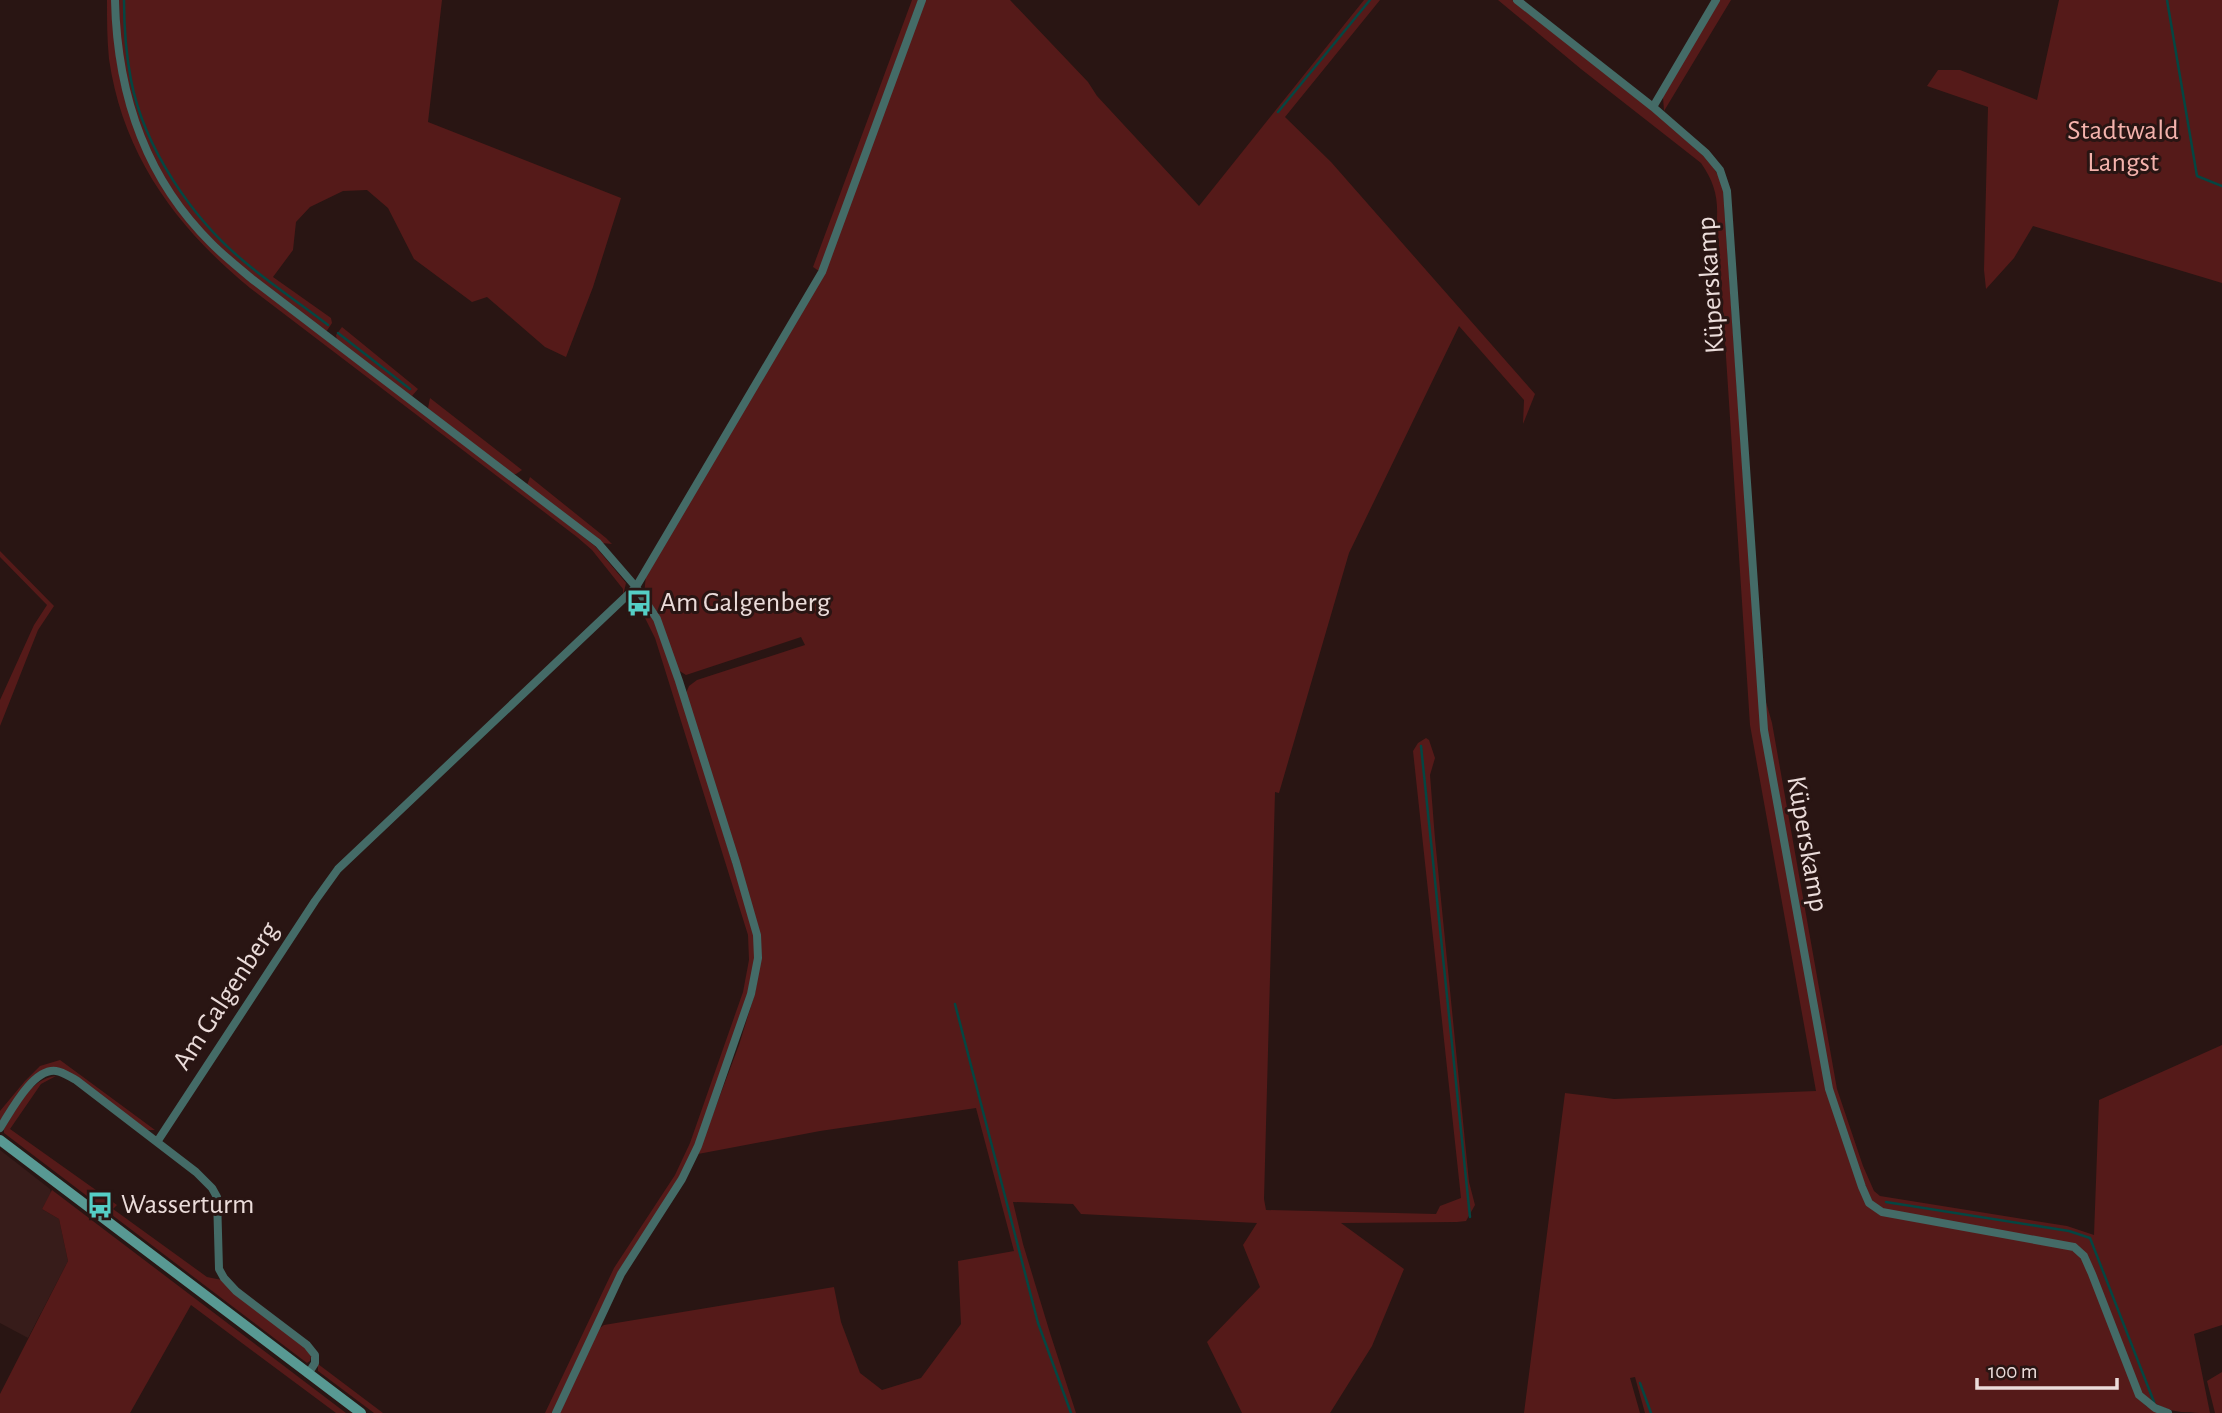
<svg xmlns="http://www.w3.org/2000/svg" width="2222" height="1413" font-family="'Alegreya Sans',sans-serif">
  <rect width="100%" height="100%" fill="#291513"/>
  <path fill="#371c1a" d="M0,1150L50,1189L51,1193L42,1209L59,1219L68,1261L28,1338L0,1323Z"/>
  <path fill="#551a19" d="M107,0H113L116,56L121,84L139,140L210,245L595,546L626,583L623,596V589L592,550L577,537L250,288C177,228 123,156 109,59C107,40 107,20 107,0Z
    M119,0H442L428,122L621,198L593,287L566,357L545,347L487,297L472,302L414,259L388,208L367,190L343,191L310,207L296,222L293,250L273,277L331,318L332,323L326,332C288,303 248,276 214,242C165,193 133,127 122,59C119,40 120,19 119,0Z
    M912,0H918L819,271L813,267Z
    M925,0H1010L1088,82L1097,96L1199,206L1364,0H1380L1285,117L1331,162L1535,394L1523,424L1524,400L1459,326L1349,553L1279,793L1275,792L1264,1199L1266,1210L1436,1214L1440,1206L1461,1198L1413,751L1418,743L1426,738L1429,740L1435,758L1430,775L1435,839L1469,1182L1475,1205L1466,1221L1457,1222L1341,1223L1404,1269L1372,1346L1330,1413H1242L1207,1342L1260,1287L1243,1245L1257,1223L1081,1214L1073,1204L1013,1202L1023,1244L1050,1333L1076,1413H560L597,1330L604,1325L834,1287L841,1322L860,1373L882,1390L921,1378L961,1324L958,1261L1014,1251L976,1108L820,1131L698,1154L739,1045L755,993L761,956L686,693L689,686L697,680L805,645L801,637L686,675L678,670L644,595L646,575L824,273Z
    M1498,0H1512L1651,108L1709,161L1718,175L1723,190L1761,731L1827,1091L1860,1188L1880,1215L2073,1250L2083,1260L2138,1398L2146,1406L2162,1413H1645L1635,1377L1630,1378L1640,1413H1524L1565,1093L1614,1099L1816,1091L1750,725L1717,218C1718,196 1714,182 1701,163L1581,69Z
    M1719,0H1731L1664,111L1663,97Z
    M2059,0H2222V283L2033,226L2014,258L1986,289L1984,270L1988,107L1927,86L1938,70H1960L2037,100Z
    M342,327L418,389L412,396L408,394L337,340L336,335Z
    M430,398L522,470L516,474H512L430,410L428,408Z
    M530,477L606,538L612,544L602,543L527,485Z
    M0,551L54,606L38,630L0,726V700L34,625L47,605L0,557Z
    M632,599L642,603L654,620L677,682L754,934L755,959L749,993L695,1145L680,1177L619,1270L552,1413H545L614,1268L675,1175L690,1143L743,992L749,960L748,935L655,638L638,604L633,600H628Z
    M1764,695L1772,723L1837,1089L1863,1166L1874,1191L1880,1196L2067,1226L2094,1235L2099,1100L2222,1045V1325L2194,1334L2210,1413C2181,1413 2163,1413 2141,1392L2079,1247L1883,1210L1870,1199L1831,1089L1766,729Z
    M60,1060L155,1130H145L75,1077L47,1069L0,1121V1111L25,1081L40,1066Z
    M56,1076L41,1084L10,1129L117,1205L113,1209L207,1277L222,1280L305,1346L311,1356L310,1361L307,1363L4,1133V1129C18,1108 29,1079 56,1076Z
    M52,1190L346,1413H336L191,1305L130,1413H0V1394L68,1261L59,1219L42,1209Z
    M318,1364L383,1413H374L318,1371Z
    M2222,1372V1413H2215L2207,1381Z"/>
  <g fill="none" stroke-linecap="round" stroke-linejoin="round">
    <path stroke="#054642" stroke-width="2.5" d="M124,0C124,27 126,54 131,80C144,148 193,220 246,263C272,285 301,304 328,325
      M2167,0L2197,176L2222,186
      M1278,112L1370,0
      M338,333L410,389
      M1421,746L1470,1217
      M955,1004L1038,1323L1071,1413
      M1886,1202L2069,1231L2090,1238L2154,1402
      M1640,1383L1651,1413"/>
    <path stroke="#446b67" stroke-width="8" d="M115,0C117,92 144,177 212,244C224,256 239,268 252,279L598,543L636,587L657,619L679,681L736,862L757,935L758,958L751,994L698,1146L682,1179L621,1274L556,1413
      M1517,0L1653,107L1706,153L1720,170L1727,191L1764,730L1829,1089L1862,1187L1869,1203L1882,1212L2074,1247L2084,1256L2092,1274L2139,1395L2155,1408L2168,1413
      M1653,107L1716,0
      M0,1128C11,1111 33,1068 56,1071C63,1072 70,1077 76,1080L196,1172L212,1188L217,1197L219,1269L224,1278L236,1291L307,1345L315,1355V1363L308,1374
      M157,1142L315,901L338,869L636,587L822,272L922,0"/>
    <path stroke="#589993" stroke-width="10" d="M0,1140L361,1413"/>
  </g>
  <defs>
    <g id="bus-bare" transform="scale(2.1)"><path d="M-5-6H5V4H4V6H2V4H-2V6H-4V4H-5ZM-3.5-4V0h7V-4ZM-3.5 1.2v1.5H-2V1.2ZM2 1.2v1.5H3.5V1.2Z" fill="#55cec5" stroke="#291513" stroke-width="2.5" paint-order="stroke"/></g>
  </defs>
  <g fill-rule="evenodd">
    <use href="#bus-bare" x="639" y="603"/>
    <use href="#bus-bare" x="100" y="1205"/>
  </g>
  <g text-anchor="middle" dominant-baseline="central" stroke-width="6" stroke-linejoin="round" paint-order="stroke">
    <g font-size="28" fill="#f4b2ac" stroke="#291513">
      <text x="2123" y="131">Stadtwald<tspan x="2123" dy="32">Langst</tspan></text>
    </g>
    <g font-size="28" fill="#ebdcda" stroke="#291513">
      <text transform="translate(1711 285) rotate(-94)">Küperskamp</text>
      <text transform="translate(1807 844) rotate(80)">Küperskamp</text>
      <text transform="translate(226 996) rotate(-57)">Am Galgenberg</text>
    </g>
    <g font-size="28" fill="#ebdcda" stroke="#291513" text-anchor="start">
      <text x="660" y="603">Am Galgenberg</text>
      <text x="121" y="1205">Wasserturm</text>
    </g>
  </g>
  <path d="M1977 1378v10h140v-10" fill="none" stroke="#ebdcda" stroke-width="3.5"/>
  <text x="1988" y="1378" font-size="21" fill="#ebdcda" stroke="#291513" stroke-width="5" paint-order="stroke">100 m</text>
</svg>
